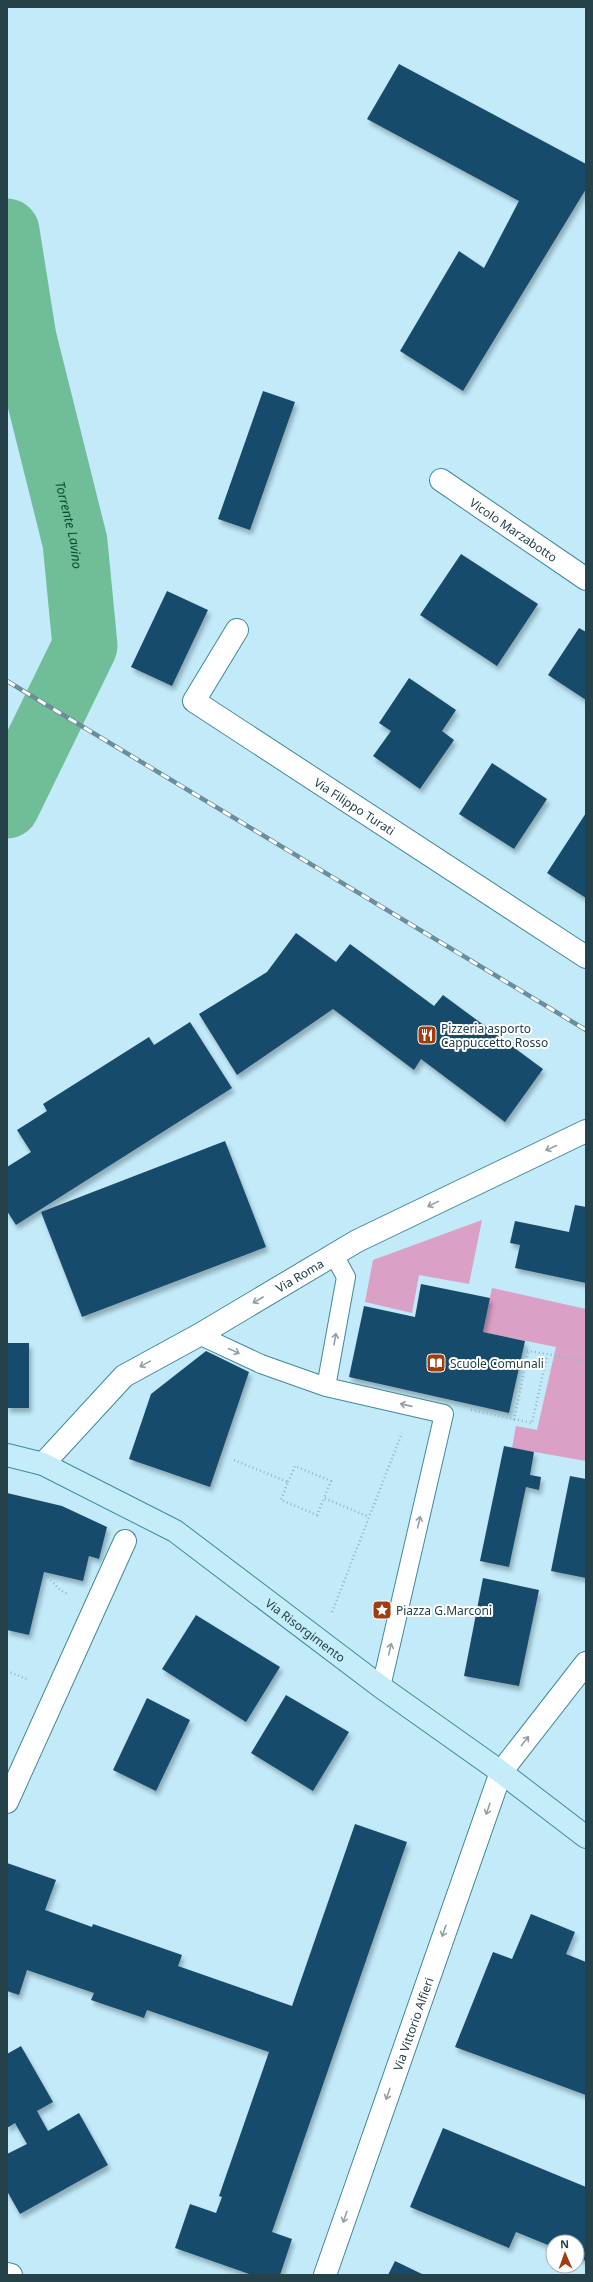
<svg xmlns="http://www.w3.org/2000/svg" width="593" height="2282" font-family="'Noto Sans',sans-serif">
  <defs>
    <filter id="shadow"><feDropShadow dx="2.5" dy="4.5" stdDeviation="2" flood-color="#0004"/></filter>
  </defs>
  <rect width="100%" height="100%" fill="#c2eaf9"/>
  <path fill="#dba0c5" d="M482,1220L469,1284L419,1275L412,1313L365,1302L373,1260Z
    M492,1288L586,1309V1461L512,1448L516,1426L537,1430L556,1347L483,1332Z"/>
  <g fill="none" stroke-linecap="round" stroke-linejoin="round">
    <path stroke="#70be97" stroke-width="65" id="s1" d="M7,231L24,338L75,542L85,646L7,806"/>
  </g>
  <path fill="#174b6c" filter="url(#shadow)" d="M399,64L586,164V189L463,391L400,351L459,251L484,268L519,201L367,119Z
    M263,391L295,402L250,530L218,519Z
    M461,554L538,604L497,666L420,615Z
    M167,591L208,610L172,686L131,667Z
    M579,628L586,632V700L548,675Z
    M409,678L456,710L442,731L454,740L420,789L373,756L391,731L379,723Z
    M492,763L547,799L514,849L459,814Z
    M586,813V898L547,873Z
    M296,933L336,962L350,944L434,1006L443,995L543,1069L505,1122L421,1059L414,1070L333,1009L237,1075L199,1014L267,972Z
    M190,1022L232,1088L16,1225L7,1211V1167L31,1152L17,1130L47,1111L43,1104L149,1037L154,1045Z
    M225,1141L266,1247L82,1317L41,1212Z
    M575,1205L586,1207V1283L515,1268L520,1245L510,1243L515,1221L569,1232Z
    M421,1284L490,1298L483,1332L525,1341L509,1413L349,1377L364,1306L415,1317Z
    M7,1343H29V1408H7Z
    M206,1351L249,1372L210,1487L129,1459L151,1394Z
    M504,1446L534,1452L530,1475L541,1477L539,1490L526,1487L509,1567L480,1561Z
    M570,1476L586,1479V1578L551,1571Z
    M7,1493L62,1506L107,1527L99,1559L89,1556L83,1581L44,1572L29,1635L7,1630Z
    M483,1578L539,1590L519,1686L464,1676Z
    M196,1615L280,1667L246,1722L162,1669Z
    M286,1695L349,1732L313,1791L251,1753Z
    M147,1698L190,1720L156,1791L113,1770Z
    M355,1824L407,1842L272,2232L292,2239L280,2275H252L175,2248L190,2204L216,2213L222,2197L219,2196L269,2052L147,2010L144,2018L91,2000L94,1993L27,1970L19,1995L7,1991V1863L56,1880L45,1910L92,1927L93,1924L182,1955L178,1966L292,2006Z
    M531,1914L575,1932L566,1954L586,1962V2095L455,2047L493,1952L512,1959Z
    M21,2046L53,2102L37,2111L48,2131L79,2113L108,2165L20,2214L7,2191V2154L27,2144L15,2123L7,2128V2054Z
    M443,2128L586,2187V2261L577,2257V2242H553V2247L516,2232L509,2248L410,2207Z
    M395,2261L424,2275H388Z"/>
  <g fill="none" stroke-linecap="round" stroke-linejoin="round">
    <g stroke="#42889e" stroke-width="20">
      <path id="lane" d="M334,1255L346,1277L326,1387L444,1414L381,1687
        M199,1335L261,1364L326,1387"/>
    </g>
    <g stroke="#42889e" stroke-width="24">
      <g id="street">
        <path id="s2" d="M441,480L586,579"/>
        <path id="s3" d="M237,630L194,701L586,957"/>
        <path id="s4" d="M43,1464L124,1376L199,1335L357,1241L586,1131"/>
        <path d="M7,1802L125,1541"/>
        <path d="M7,2274L11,2275"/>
        <path id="s5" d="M325,2275L501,1772L586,1663"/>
      </g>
    </g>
    <g stroke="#42889e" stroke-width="24">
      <g id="secondary">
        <path id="s6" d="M7,1455L43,1464L175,1531L381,1687L501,1772L586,1837"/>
      </g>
    </g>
    <path stroke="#91b6c3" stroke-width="2.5" stroke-dasharray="1 3" stroke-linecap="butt" d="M523,1350L586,1361
      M471,1410L532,1423L547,1355
      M514,1420L528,1352
      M234,1460L288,1482L281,1500L317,1515L324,1498L369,1517
      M288,1482L295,1466L331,1481L324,1498
      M48,1577L60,1590L68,1594
      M332,1612L402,1433
      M7,1671L29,1680"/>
    <use href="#lane" stroke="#fff" stroke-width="18"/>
    <use href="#street" stroke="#fff" stroke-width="22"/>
    <use href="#secondary" stroke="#c4edf9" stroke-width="22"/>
    <g stroke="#6c8e9a" stroke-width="4.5">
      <path id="rail" d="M7,681L586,1030"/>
    </g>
    <use href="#rail" stroke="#fff" stroke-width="3" stroke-dasharray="9" stroke-linecap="butt"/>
  </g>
  <defs><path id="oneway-shaft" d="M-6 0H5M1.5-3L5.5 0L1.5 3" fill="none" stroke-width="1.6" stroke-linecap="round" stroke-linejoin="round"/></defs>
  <g stroke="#92a0a5">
    <use href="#oneway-shaft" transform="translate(551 1148) rotate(155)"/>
    <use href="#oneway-shaft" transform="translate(433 1204) rotate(154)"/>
    <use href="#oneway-shaft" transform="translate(258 1300) rotate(150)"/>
    <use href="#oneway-shaft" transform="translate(335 1339) rotate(-80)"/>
    <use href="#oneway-shaft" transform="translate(234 1351) rotate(25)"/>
    <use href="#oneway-shaft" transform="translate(145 1364) rotate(151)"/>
    <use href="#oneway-shaft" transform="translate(406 1405) rotate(-167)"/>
    <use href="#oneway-shaft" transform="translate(419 1522) rotate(-77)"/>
    <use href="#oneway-shaft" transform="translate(390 1649) rotate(-77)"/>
    <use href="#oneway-shaft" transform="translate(525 1741) rotate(-52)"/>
    <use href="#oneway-shaft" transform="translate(488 1809) rotate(109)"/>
    <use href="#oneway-shaft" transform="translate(444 1931) rotate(109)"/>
    <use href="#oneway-shaft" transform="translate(388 2094) rotate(109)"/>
    <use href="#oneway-shaft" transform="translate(345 2217) rotate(109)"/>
  </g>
  <defs>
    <g id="restaurant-square" transform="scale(1)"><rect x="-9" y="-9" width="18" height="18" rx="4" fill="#a13c0c" stroke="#fff"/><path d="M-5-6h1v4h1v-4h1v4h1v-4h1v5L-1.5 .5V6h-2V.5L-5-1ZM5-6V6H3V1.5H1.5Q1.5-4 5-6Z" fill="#fff"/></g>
    <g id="library-square" transform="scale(1)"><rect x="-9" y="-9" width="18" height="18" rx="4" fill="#a13c0c" stroke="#fff"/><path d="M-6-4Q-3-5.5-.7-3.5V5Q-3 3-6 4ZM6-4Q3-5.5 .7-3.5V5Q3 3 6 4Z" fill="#fff"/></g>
    <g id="sight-square" transform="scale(1)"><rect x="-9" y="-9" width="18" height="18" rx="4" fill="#a13c0c" stroke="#fff"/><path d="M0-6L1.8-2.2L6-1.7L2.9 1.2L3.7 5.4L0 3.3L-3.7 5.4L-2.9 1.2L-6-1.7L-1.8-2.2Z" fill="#fff"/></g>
  </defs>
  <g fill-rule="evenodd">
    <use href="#restaurant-square" x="427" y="1035"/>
    <use href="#library-square" x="436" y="1363"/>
    <use href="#sight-square" x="382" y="1610"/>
  </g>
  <g text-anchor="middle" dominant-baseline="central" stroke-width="4" stroke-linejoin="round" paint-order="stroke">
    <g font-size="12" fill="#25424b" stroke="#fff">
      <text stroke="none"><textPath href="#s2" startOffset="88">Vicolo Marzabotto</textPath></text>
      <text stroke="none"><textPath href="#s3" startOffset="275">Via Filippo Turati</textPath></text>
      <text stroke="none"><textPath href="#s4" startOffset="322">Via Roma</textPath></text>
      <text stroke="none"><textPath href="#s6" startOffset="349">Via Risorgimento</textPath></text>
      <text stroke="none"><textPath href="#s5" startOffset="266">Via Vittorio Alfieri</textPath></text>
    </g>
    <g font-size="12" fill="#25424b" stroke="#fff" text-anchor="start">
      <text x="441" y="1028">Pizzeria asporto<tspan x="441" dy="14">Cappuccetto Rosso</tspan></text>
      <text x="450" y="1363">Scuole Comunali</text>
      <text x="396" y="1610">Piazza G.Marconi</text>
    </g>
    <g font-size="13" font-style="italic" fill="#0b4b32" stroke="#fff">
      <text stroke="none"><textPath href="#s1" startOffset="301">Torrente Lavino</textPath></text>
    </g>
  </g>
  <rect width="593" height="2282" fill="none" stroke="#25424b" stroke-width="16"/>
  <g transform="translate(565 2254) rotate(358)"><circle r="19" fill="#ffffff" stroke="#a8b3b7"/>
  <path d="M0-3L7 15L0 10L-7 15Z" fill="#a13c0c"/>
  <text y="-6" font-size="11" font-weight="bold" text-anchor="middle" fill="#25424b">N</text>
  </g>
</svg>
